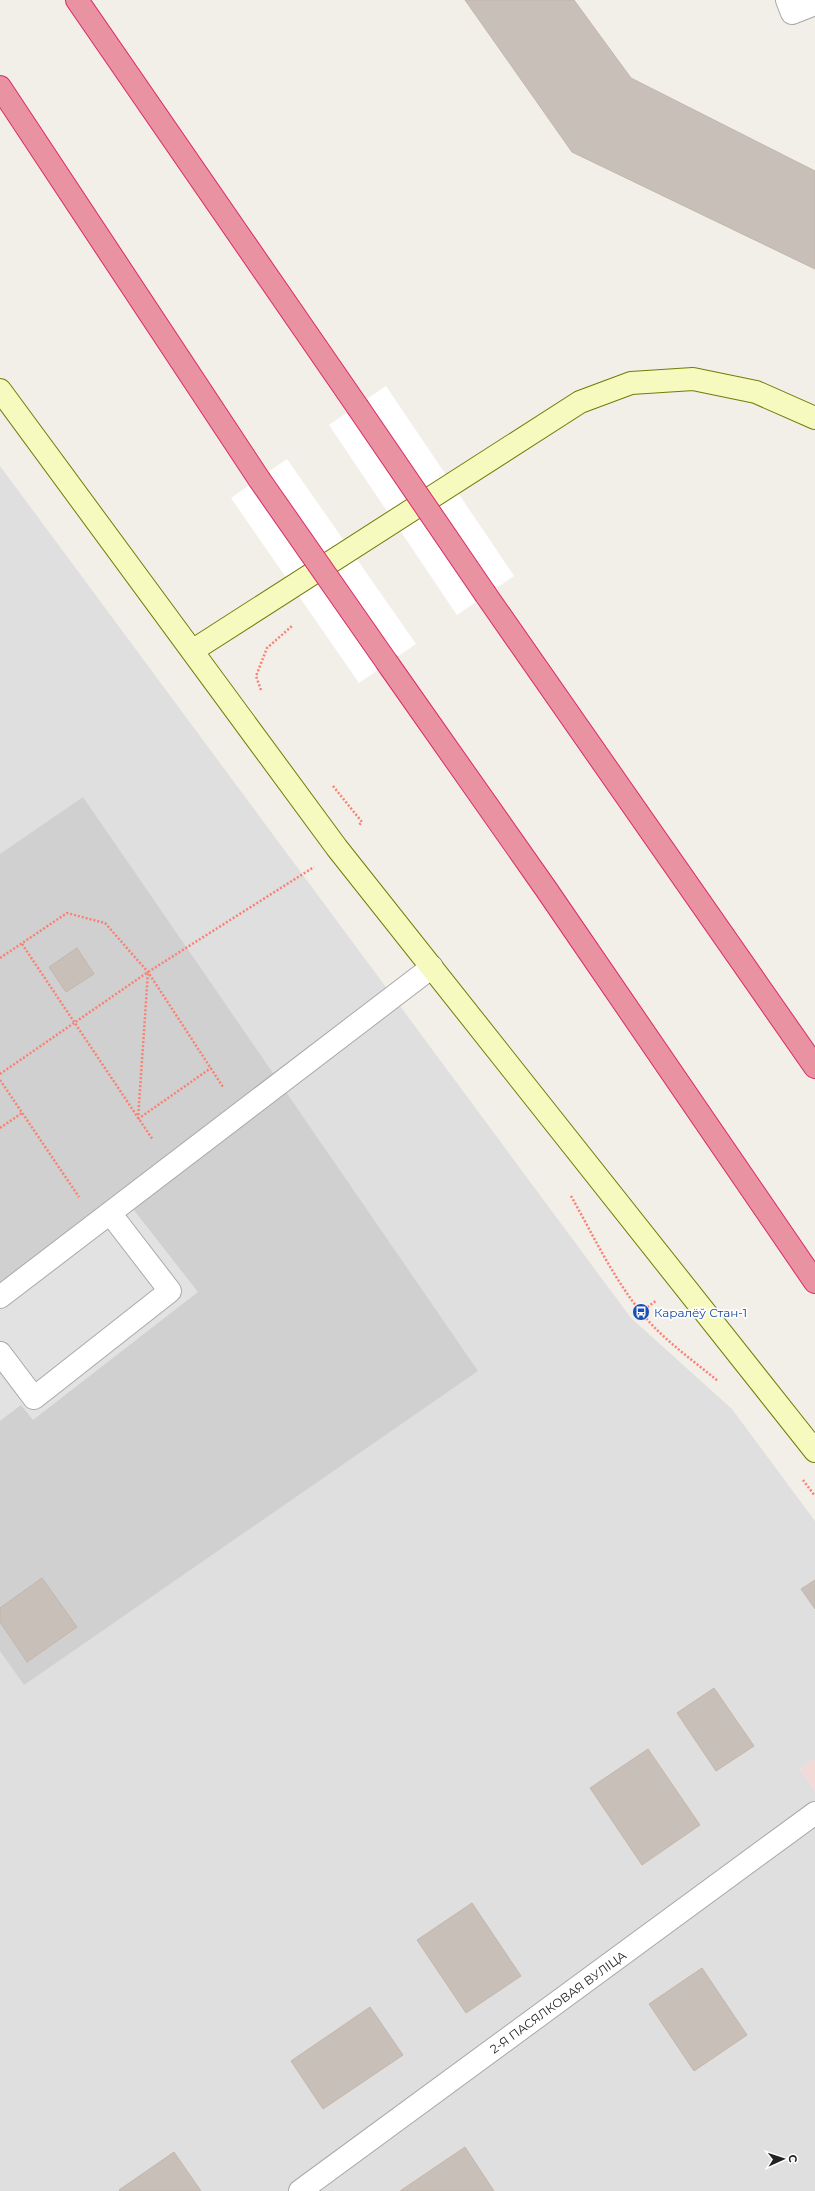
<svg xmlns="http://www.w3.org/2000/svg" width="815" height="2191" font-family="Montserrat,sans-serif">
  <rect width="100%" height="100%" fill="#f2efe9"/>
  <path fill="#e0dfdf" d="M0,466L631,1318L732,1409L815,1521V1759L800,1769L815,1791V2191H0Z"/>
  <path fill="#f2dad9" d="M815,1758V1791L800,1769Z"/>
  <path fill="#d0d0d0" d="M83,797L478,1371L24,1685L0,1651V854Z"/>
  <path fill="#e2e2e2" d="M119,1191L198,1292L33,1420L21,1405L0,1421V1284Z"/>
  <path fill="#fff" d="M386,386L514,576L457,615L329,425Z
    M287,459L416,644L359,683L231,498Z"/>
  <path fill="#c7bfb8" stroke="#c4b6ab" d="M465,0H574L631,78L815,171V269L572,152Z
    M77,948L94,974L66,992L49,967Z
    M42,1578L77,1627L27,1662L0,1622V1608Z
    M815,1580V1609L801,1589Z
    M714,1688L754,1746L716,1771L677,1713Z
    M648,1749L700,1825L642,1865L590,1788Z
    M472,1903L521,1976L466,2013L417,1940Z
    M702,1968L747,2035L694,2071L649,2004Z
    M370,2007L403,2055L323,2109L291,2061Z
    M465,2147L494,2191H400Z
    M174,2152L201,2191H120L119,2190Z"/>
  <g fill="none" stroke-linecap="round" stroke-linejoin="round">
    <g stroke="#a9a9a9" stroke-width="24">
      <path id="lane" d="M787,0L792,13L815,4
        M0,1297L432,967
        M0,1353L34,1398L170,1291L110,1213"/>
    </g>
    <g stroke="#a9a9a9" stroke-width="24">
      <path id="street" d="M300,2191L815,1813"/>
    </g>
    <g stroke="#707d05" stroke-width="24">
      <path id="secondary" d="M0,390L337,848L815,1451
        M192,651L580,402L631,383L693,379L756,392L815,418"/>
    </g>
    <g stroke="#dc2a67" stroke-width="24">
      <path id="highway" d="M77,0L357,406
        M0,87L259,479
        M486,595L815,1067
        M388,664L546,889L815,1282"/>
    </g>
    <path stroke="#fa8072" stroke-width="2.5" stroke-dasharray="2 2" stroke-linecap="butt" d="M261,690L256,676L267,648L292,626
      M333,786L362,822L359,825
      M22,944L153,1140
      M0,958L67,913L105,923L148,972L223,1087
      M0,1074L148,972L314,867
      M0,1080L79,1197
      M138,1119L148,972
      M138,1119L211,1068
      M0,1128L22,1113
      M571,1196C596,1240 619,1291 655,1328C674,1347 697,1364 718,1381
      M641,1312L657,1300
      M803,1480L815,1496"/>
    <use href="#lane" stroke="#fff" stroke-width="22"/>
    <use href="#street" stroke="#fff" stroke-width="22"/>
    <use href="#secondary" stroke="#f7fabf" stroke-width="22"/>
    <use href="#highway" stroke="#e892a2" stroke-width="22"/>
    <g stroke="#dc2a67" stroke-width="24" stroke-linecap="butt">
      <path id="highway-bridge" d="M357,406L486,595
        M259,479L388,664"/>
    </g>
    <use href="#highway-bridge" stroke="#e892a2" stroke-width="22"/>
  </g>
  <defs>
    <g id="bus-disc" transform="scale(0.9)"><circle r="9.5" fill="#1a4fb4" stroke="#fff"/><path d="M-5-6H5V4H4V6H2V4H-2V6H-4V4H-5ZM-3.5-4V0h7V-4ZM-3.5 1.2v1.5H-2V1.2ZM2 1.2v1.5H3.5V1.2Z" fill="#fff"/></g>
  </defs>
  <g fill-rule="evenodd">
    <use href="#bus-disc" x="641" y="1312"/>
  </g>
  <g text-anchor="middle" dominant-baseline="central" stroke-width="3.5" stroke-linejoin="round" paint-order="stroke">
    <g font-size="12" fill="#164399" stroke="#fff" text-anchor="start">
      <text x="654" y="1312">Каралёў Стан-1</text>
    </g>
    <g font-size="12" fill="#222" stroke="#fff">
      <text transform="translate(558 2002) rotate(-36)">2-Я ПАСЯЛКОВАЯ ВУЛІЦА</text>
    </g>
  </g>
  <g transform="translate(783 2159) rotate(87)" stroke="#ffffff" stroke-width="3" paint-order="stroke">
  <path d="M0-3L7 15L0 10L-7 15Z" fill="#222222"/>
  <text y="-6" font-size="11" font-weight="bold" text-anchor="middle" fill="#222222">С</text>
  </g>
</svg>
